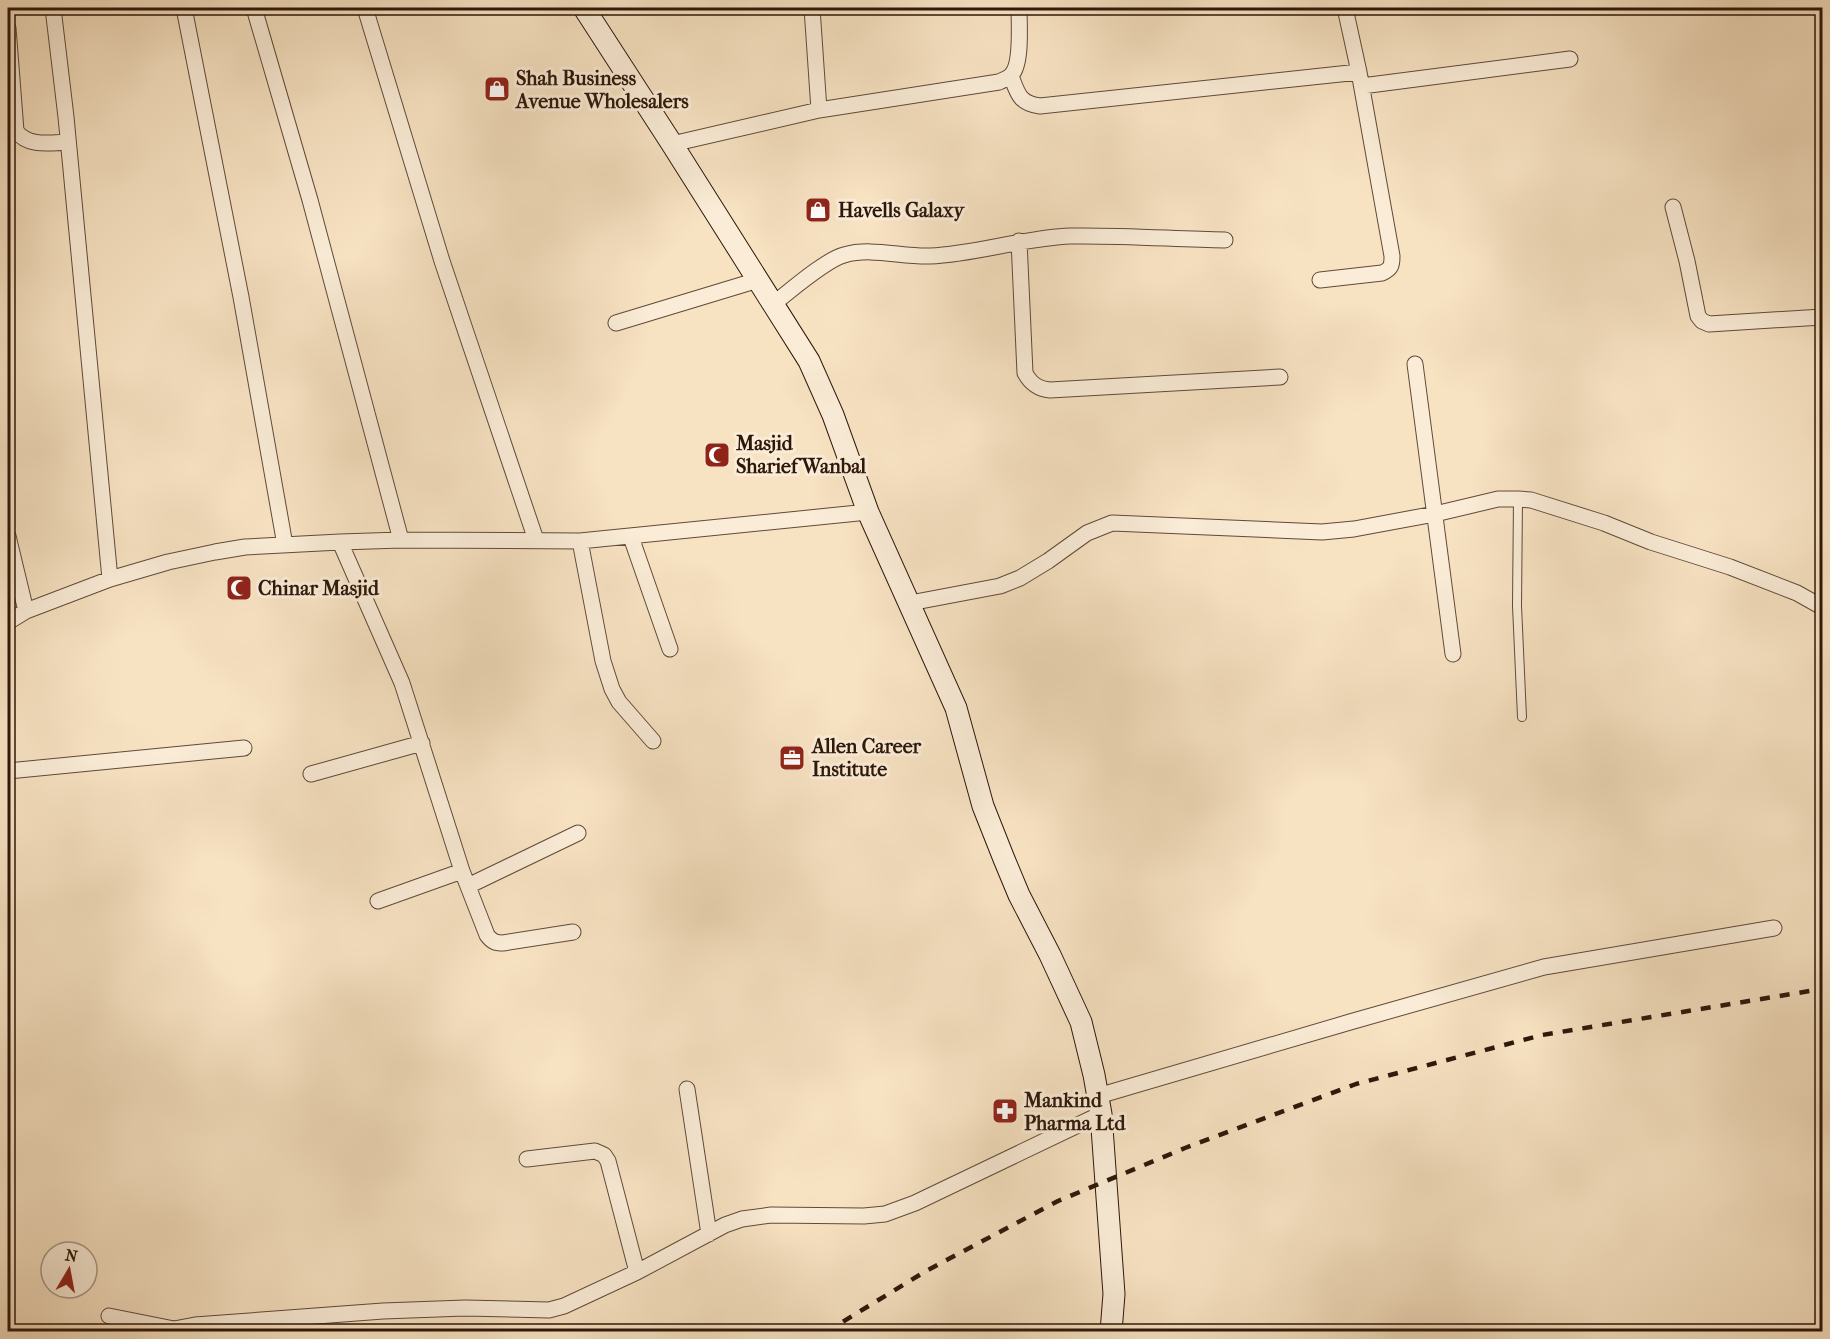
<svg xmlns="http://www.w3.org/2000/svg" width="1830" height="1339" font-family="'IM FELL French Canon',serif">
  <rect width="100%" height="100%" fill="#f7e2c2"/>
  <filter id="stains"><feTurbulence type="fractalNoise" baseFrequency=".00333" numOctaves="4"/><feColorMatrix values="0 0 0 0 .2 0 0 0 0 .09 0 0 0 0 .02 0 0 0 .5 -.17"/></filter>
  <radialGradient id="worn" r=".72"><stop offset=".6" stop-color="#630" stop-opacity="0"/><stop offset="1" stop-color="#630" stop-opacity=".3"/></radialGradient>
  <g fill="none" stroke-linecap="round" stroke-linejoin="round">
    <g stroke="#604a38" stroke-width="10">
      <path id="service" d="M1518,499L1517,606L1522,717"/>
    </g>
    <g stroke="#604a38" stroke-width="17">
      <path id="minor" d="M53,8L66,117L110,579
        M184,8L241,297L285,545
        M254,8L310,200L401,540
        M365,8L442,261L536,540
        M812,8L819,110
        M8,28L16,131C28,147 49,143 67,142
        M1011,76C1018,94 1019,103 1040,106L1359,72L1345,8
        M1362,86L1570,59
        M672,144L819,110L999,82C1003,80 1009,78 1012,74C1022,63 1019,24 1019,8
        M1673,207L1687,261L1698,316L1702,321L1709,324L1822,317
        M1019,241L1025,373C1031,384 1038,389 1050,390L1280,377
        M1320,280L1382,273C1391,269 1392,266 1392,256L1359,72
        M773,304C789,292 825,260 844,255C872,247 901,257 930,256C977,254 1022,238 1070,236C1121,235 1173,239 1225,240
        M616,323L758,280
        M1415,364L1453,654
        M8,536L26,611
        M631,537L670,649
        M580,541L603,661L612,689L619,702L653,741
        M340,542L402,683L462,871L487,935C492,942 496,943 503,943L573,932
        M910,603L1000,586L1020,578L1048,561L1087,533L1112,523L1322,532L1354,529L1435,514L1498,499H1518L1531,500L1604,523L1651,542L1730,567L1797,593L1822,607
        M8,622L26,611L110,579L168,562L215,552L245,547L340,542L401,540L580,541L868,512
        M8,771L244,748
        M311,774L422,743
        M468,886L578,833
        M378,901L462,871
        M687,1089L709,1234
        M1098,1096L1350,1022L1544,967L1774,928
        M527,1159L595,1151L604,1155L608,1161L637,1272
        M109,1316L174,1329L195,1325L383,1311L465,1308L549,1310L564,1306L637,1272L725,1225L742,1219L771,1215L864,1216L885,1214L915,1203L1101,1114"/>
    </g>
    <g stroke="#2d170a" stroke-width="23">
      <path id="secondary" d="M584,8L672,144L809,361L833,415L868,512L956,708L983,806L1004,859L1019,895L1050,955L1081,1022L1094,1075L1101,1114L1114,1294L1111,1332"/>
    </g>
    <use href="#service" stroke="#faecd7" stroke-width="8"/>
    <use href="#minor" stroke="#faecd7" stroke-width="15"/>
    <use href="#secondary" stroke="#faecd7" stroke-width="21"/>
    <path stroke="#2d170a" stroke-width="4.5" stroke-dasharray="10 10" stroke-linecap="butt" d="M826,1332L926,1271L1058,1201L1185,1148L1356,1084L1542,1035L1822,989"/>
  </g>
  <defs>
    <g id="shop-square" transform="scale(1.35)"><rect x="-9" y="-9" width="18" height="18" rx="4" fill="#8f2418" stroke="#faecd7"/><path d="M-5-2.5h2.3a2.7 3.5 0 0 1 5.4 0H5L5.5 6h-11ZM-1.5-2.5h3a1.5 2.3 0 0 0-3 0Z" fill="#fff"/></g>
    <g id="mosque-square" transform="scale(1.35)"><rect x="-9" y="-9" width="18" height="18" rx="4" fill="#8f2418" stroke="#faecd7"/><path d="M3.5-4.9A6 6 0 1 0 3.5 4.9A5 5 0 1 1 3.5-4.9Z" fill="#fff"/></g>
    <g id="office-square" transform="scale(1.35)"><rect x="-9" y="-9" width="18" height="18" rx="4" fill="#8f2418" stroke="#faecd7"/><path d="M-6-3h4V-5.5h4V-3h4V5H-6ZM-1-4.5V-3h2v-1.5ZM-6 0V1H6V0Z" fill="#fff"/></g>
    <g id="pharmacy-square" transform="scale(1.35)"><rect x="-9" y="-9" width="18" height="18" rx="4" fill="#8f2418" stroke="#faecd7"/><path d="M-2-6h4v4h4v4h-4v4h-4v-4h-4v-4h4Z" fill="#fff"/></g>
  </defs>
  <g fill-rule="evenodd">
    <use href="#shop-square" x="497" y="89"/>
    <use href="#shop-square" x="818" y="210"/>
    <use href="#mosque-square" x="717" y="455"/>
    <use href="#mosque-square" x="239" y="588"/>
    <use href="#office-square" x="792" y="758"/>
    <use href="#pharmacy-square" x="1005" y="1111"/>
  </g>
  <g text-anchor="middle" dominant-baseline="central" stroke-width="6" stroke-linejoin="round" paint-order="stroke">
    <g font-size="20" font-weight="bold" fill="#2d170a" stroke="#faecd7" text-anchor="start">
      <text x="516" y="78">Shah Business<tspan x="516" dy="23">Avenue Wholesalers</tspan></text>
      <text x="838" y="210">Havells Galaxy</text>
      <text x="736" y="443">Masjid<tspan x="736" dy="23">Sharief Wanbal</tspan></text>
      <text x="258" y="588">Chinar Masjid</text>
      <text x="812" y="746">Allen Career<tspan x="812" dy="23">Institute</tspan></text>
      <text x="1024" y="1100">Mankind<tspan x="1024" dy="23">Pharma Ltd</tspan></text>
    </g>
  </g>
  <rect width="1830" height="1339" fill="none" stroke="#f7e2c2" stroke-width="30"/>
  <rect x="9" y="9" width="1812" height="1321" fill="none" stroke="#2d170a" stroke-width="3"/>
  <rect x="15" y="15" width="1800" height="1309" fill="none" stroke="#2d170a" stroke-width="1.5"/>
  <g transform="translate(69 1270) rotate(10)"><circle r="28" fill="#faecd7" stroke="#a89785" stroke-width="1.5"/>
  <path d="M0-4.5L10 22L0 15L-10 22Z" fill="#8f2418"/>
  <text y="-9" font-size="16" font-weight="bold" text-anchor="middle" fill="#2d170a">N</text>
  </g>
  <rect width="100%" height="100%" filter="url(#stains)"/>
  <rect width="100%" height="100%" fill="url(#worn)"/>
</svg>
